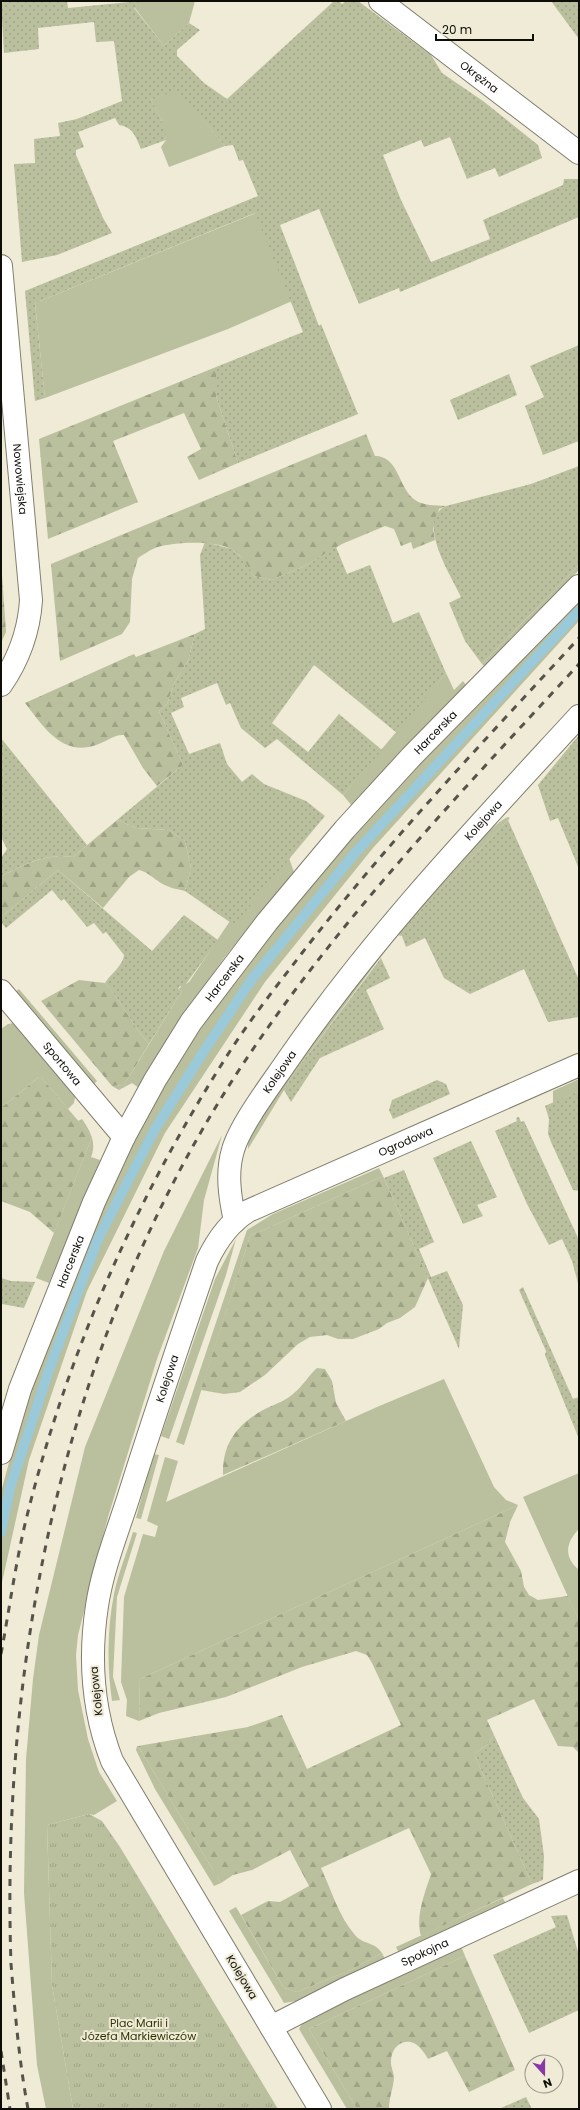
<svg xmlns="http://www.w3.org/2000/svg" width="580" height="2110" font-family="Poppins,sans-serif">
  <defs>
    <pattern id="forest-firs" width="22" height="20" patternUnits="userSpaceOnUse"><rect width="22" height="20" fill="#babf9d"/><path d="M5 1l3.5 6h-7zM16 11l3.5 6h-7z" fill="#9fa386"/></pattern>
    <pattern id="park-tufts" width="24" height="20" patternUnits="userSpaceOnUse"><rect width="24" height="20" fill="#babf9d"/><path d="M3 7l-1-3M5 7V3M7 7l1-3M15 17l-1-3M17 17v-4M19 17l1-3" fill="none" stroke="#9fa386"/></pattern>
    <pattern id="garden-dots" width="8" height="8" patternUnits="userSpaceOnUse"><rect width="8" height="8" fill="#babf9d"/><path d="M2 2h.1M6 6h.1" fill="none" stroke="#9fa386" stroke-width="1.8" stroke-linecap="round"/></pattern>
  </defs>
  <rect width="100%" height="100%" fill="#efebd7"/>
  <path fill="#babf9d" d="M140,1H195L189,23L164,46L134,7Z
    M177,89L225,146L169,167L161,147L166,140L162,121L151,100Z
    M256,213L292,301L228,329L45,398L35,303Z
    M579,565V570L485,667L482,664Z
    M579,599V621L373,848L265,982L165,1133L87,1291L29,1460L1,1587V1492L20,1422L80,1261L130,1145L158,1096L199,1031L244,967L346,844L423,759Z
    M446,673L454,690L463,681L466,685L396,756L352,806L343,795Z
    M508,817L510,818L397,935L295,1072L248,1149V1142L255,1126C282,1087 306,1046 335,1008C356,981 487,822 508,817Z
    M289,858L294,872L224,958L173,1032L139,1088L132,1083L119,1090L112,1086L124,1085L182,991L178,989L189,982L230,921L234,924Z
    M19,989L97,1081L93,1085L15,992Z
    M14,1023L75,1097L74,1103L68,1109L40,1076L1,1108V1029L8,1024Z
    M579,1079V1091L553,1103V1091Z
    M82,1119C90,1131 97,1142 91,1157L100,1160L49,1283L36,1278L92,1137L78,1121Z
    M222,1135L204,1200L198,1248L157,1359L108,1517L78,1635L76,1655L78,1690L88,1739L99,1772L117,1801L94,1815L89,1814L47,1825L52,1985L73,2109H46L37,2065L24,1893L26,1759L33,1679L39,1635L85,1447L164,1251Z
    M379,1168L383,1176L250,1236L184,1445L176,1442L247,1230L273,1214Z
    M236,1239L226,1275L169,1439L161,1436L215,1279Z
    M444,1379L494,1487L506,1500L518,1505L140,1679L139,1721L126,1716L127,1700L121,1682L124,1597L143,1534L155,1537L158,1526L147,1521L165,1457L178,1461L166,1502L377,1407Z
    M153,1454L159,1455L141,1519L136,1518Z
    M579,1473V1529C566,1542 563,1557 579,1570V1621L523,1497Z
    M133,1532L137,1533L117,1597L113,1677L120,1700L112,1701C107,1666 107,1630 114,1594C118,1573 127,1553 133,1532Z
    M137,1746H138L221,1883L214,1886L155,1789L136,1750Z
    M503,1898L506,1904L399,1953L396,1947Z
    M236,1907L284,1988L297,1992L353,1969L382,1953L385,1959L296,2001L284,2003L229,1911Z
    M461,1946L465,1956L309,2029L357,2109H347L299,2029L303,2022Z"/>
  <path fill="url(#forest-firs)" d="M216,367V396L238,463L199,480L187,457L201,449L184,413L113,441L138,502L48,539L39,439Z
    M366,434L375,456C399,456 398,488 415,500C424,506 435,505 446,506L439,509L433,529L435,540L413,549L411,542L401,546L394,529L385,526L342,544L305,566L271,580L254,576C248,567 242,556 233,550C218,540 169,541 153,549C148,551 143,555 138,558L132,579L130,622L122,634L60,661L51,564Z
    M1,560L6,632L1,643Z
    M195,634L188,661L175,682L167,704L159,711L183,765L157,786L143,768L124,735C114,734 106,742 96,745C62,757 43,726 25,703L134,654L136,657Z
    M117,820L136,828L169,830L185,841L191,868L185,891C177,889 169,888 161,883C153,878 148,872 139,870L129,877L103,908L58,870L1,917V876C27,864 44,853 73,857Z
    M79,980L105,983C122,1002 132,1025 149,1044L124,1085L112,1086L41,1001Z
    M40,1076L92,1137L54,1233L30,1212L1,1201V1108Z
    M383,1176L428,1278L415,1307L400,1318L387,1323L379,1329L353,1339H338L327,1335L310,1337L298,1344L265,1375L240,1392L224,1394L201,1390L250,1236Z
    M317,1368L325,1369L332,1381L336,1403L346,1421L223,1475C222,1442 239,1422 267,1408C276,1404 287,1400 294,1393C303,1386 308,1376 317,1368Z
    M518,1505L510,1522L505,1542L521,1571L524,1587L529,1595L538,1600L568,1596L579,1621V1753L573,1747L558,1746L534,1699L487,1720L494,1735L487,1745L474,1754L532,1884L421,1936C415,1916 425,1893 431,1874L409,1828L321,1868C331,1889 339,1917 355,1935C363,1945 374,1941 382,1953L353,1969L297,1992L284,1988L241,1915L268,1901L280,1902L309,1886L290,1850L252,1870L233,1875L221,1883L138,1746L248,1727L282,1715L307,1769L401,1725L372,1663L367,1655L356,1651L302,1667L226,1697L159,1713L139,1721L140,1679Z
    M465,1956L515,2070L469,2092L447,2051L428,2059C426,2056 424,2052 421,2049C410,2035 392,2043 391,2060C390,2066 394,2072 394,2078C393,2089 389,2098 389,2109H357L309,2029Z"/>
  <path fill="url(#park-tufts)" d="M89,1814L102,1821L120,1847L278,2109H73L52,1985L47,1825Z"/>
  <path fill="url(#garden-dots)" d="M7,1H67L68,8L140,1L134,8L164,46L189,23L200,30L177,50V56L204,83L227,99L334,1H339L342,4L346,1H358L431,55L442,73L483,101L538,145L542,158L499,177L495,168L467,179L450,137L424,147L421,140L383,155L401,200L431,262L490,239L483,220L563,185L564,179H579V217L400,292L399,288L359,304L319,209L280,225L319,326L321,324L358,414L238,463L216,396V367L303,332L255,213L35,303L45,398L35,401L25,291L258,196L243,160L239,161L233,145L225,146L177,90L151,100C158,113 166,125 166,140L141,149C136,137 133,127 119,125L115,118L78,132L84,147L76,150V155L103,218L112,233L57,255L22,262L14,164L35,163L34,139L60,136L58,123L77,119L122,101L114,41L96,42L94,22L38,28L39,49L4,53L1,3Z
    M551,1H579V39Z
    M579,345V441L543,455L525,406L544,397L530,366Z
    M509,374L517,395L458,420L450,400Z
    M579,466V565L482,664L465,641L449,603L461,597C451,576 415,520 446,506L531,484Z
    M205,542L232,549L244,560L254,576L271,580L305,566L336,547L347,574L370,565L393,623L419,612L446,673L397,733L314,665L272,723L308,752L339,714L382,750L343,795L277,739L265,748L241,728L230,703L226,705L217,683L181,698L184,707L171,713L189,754L220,743L227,764L242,782L252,774L264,784L306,801L325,816L234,925L185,891L191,868L185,841L169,830L136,828L117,820L183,765L159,711L167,704L175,682L188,661L195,634L205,629L200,555Z
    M579,735V869L558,818L550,821L538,785Z
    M1,738L87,845L73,857C43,853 27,864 1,876V858L7,849L1,837Z
    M508,820L579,980V1017L548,1022L524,969L470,994L444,978L425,938L406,947L402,936L397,935Z
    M58,870L152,951L184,915L218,940L183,988L180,986L178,989L182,991L149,1044C132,1025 122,1002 105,983C111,973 123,966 124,955L106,932L103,934L94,923L87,927L64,899L61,901L52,890L6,928L1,922V917Z
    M381,958L390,978L366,990L384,1029L320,1058L291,1102L284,1090L295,1072Z
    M437,1080L446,1084L450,1094L393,1119L389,1110L392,1100Z
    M579,1091V1191L573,1190L551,1142L548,1134L549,1119L545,1106Z
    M519,1117L521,1122L524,1121L579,1240V1287L572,1261L562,1239L549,1245L527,1204L495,1131L517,1121L516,1118Z
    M471,1141L497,1197L477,1205L483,1216L463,1224L433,1158Z
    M404,1170L434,1242L419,1249L431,1277L447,1271L463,1305L459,1349L384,1178Z
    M1,1278L11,1281L35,1282L24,1308L2,1304Z
    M523,1287L573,1399L579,1397V1439L545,1355L546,1351L519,1290Z
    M494,1735L523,1798L539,1819L544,1856L543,1880L532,1884L474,1754L487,1745Z
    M567,1915L579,1955V2010L529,2033L493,1955L556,1927L551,1916Z
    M526,2097L532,2109H499Z"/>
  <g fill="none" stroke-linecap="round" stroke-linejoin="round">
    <path stroke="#9ac9da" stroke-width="10" d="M1,1532L10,1488L50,1367L98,1239L155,1129L202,1054L252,979L355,853L579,611"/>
    <g stroke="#827e6d" stroke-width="24">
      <g id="minor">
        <path id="s1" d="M380,1L579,153"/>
        <path id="s2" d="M1,266L31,600C29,632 19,659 1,685"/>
        <path id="s3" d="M1,991L124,1137"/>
        <path id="s4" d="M235,1221C230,1198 226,1173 233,1150C240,1125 272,1083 287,1061C373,936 477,827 579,716"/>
        <path id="s5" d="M1,1453L20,1389L94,1202L124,1137L155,1080L191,1022L267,922L345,829L411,757L579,586"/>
        <path id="s6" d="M271,2027L345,1989L579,1881"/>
        <path id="s7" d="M320,2109L112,1761C93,1712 89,1658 97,1606C102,1571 117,1533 128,1499C153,1419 180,1340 207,1261C216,1242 230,1222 248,1211L579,1065"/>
      </g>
    </g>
    <use href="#minor" stroke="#fff" stroke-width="22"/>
    <path stroke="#56544a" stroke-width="3" stroke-dasharray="7 7" stroke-linecap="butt" d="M1,1654C9,1611 15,1567 25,1524C65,1359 134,1202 225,1059C248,1022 276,987 302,953C388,842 484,741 579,638
      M1,2051L10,2109
      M28,2109C19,2061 15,2012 11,1964C0,1645 70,1320 249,1055C343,915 465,788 579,664"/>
  </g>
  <g text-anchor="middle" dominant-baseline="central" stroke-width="4" stroke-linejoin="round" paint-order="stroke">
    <g font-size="11" fill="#0e0d07" stroke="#efebd7">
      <text stroke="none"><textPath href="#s1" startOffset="125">Okrężna</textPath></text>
      <text stroke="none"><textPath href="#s2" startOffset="214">Nowowiejska</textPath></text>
      <text stroke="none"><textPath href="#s5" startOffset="852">Harcerska</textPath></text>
      <text stroke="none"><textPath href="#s4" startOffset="487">Kolejowa</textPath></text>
      <text stroke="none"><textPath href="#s5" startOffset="528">Harcerska</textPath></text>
      <text stroke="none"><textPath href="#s3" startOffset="95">Sportowa</textPath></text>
      <text stroke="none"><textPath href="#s4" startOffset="163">Kolejowa</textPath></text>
      <text stroke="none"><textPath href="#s7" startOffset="1163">Ogrodowa</textPath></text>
      <text stroke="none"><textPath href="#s5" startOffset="204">Harcerska</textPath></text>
      <text stroke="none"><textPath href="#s7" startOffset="801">Kolejowa</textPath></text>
      <text transform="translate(96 1691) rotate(-96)">Kolejowa</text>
      <text stroke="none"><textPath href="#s6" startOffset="171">Spokojna</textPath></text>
      <text transform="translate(242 1977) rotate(59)">Kolejowa</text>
    </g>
    <g font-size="11" fill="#303402" stroke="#efebd7">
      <text x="139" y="2023">Plac Marii i<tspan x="139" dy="13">Józefa Markiewiczów</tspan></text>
    </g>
  </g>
  <rect width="580" height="2110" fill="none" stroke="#0e0d07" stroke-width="4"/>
  <g transform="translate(544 2074) rotate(159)"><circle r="19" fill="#efebd7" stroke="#959284"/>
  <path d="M0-3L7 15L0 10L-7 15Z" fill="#8938a8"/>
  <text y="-6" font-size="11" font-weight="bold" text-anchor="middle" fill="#0e0d07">N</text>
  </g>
  <path d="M436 34v6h97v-6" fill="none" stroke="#0e0d07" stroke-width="2"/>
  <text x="442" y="34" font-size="12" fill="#0e0d07" stroke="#efebd7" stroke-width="3" paint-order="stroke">20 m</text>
</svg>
